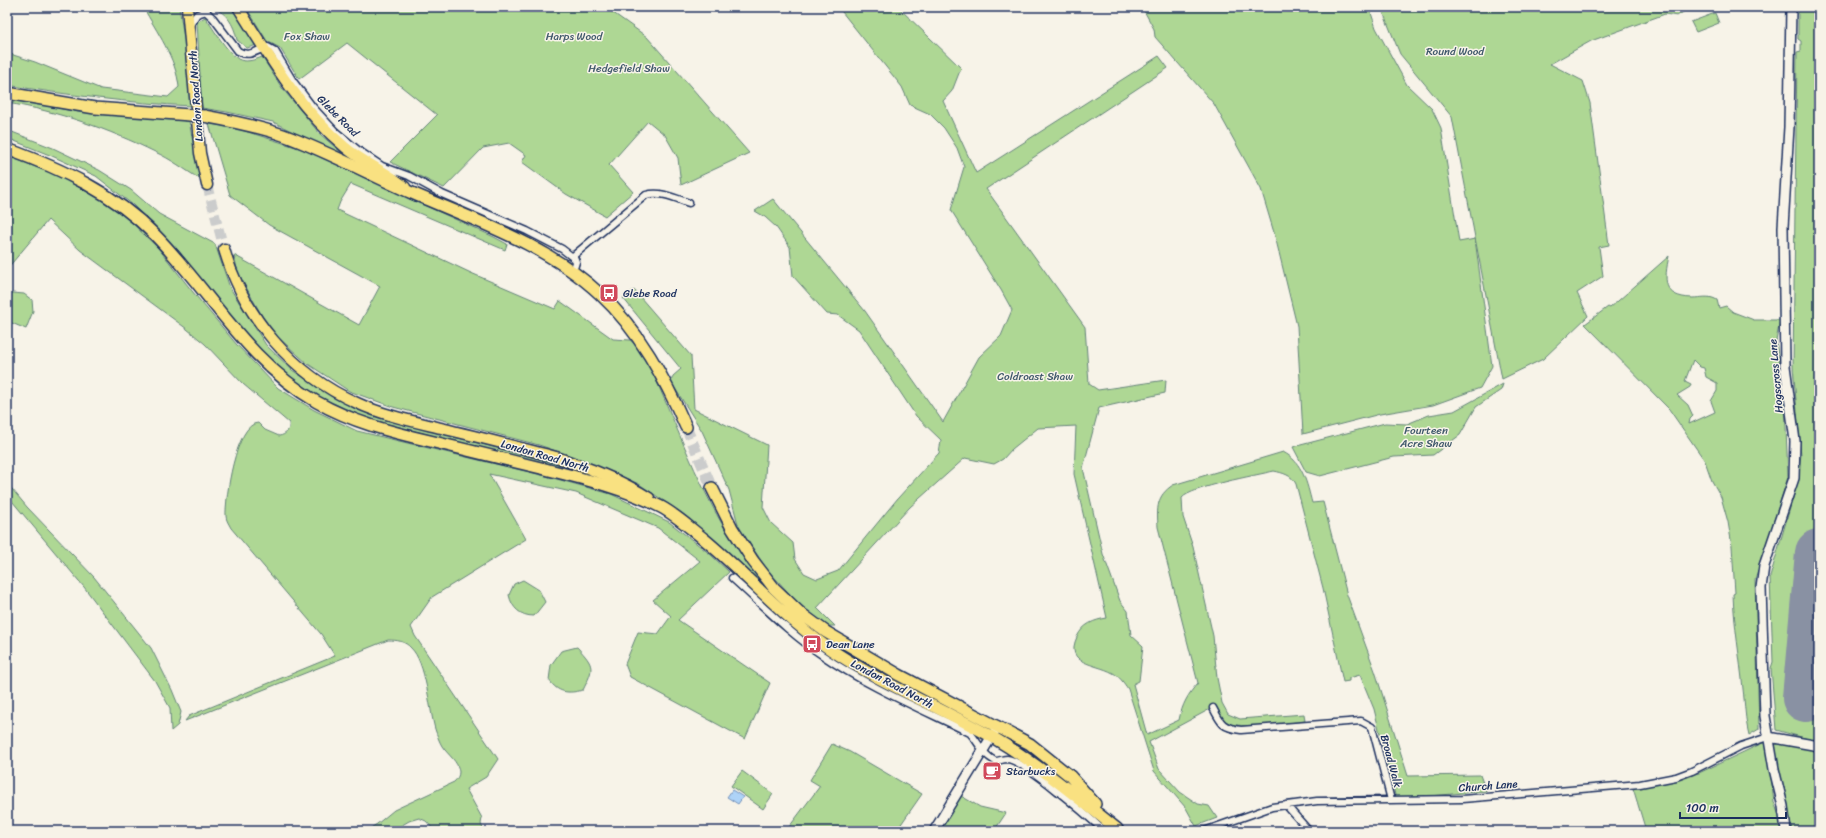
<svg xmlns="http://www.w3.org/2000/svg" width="1826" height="838" font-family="Sriracha,sans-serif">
  <rect width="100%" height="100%" fill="#f7f3e8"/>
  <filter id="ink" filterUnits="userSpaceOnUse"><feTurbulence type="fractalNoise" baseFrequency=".025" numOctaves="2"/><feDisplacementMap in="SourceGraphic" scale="8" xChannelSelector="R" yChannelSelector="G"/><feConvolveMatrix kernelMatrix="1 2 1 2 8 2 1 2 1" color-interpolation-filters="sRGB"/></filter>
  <g filter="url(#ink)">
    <path fill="#aed794" stroke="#648379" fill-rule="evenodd" d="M143,7H179L187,56L191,106C129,103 68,95 7,85V53L35,62L101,89L168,97L179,87C176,58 157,32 143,7Z
      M208,7H233L257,45L247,48L237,40C234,24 226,10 208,7Z
      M246,7H605L647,37L749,153L681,185L678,158L665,135L648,121L609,165L633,192L605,216L566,194L522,162L526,155L509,143L483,148L444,188L390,162L437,115L347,43L299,79L280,48L267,41Z
      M838,7H898L961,68L952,91L943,101L976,173L1159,56L1168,68L986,189L1085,327L1089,384L1098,390L1166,380L1165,393L1099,408L1083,468L1103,554L1120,601L1128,611L1131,635L1143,646L1139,681L1133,684L1147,735L1179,720C1182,705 1188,694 1198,683L1158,527C1157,508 1156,496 1173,485L1283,452C1303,462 1307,484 1312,503L1323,502L1347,595L1375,671L1408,776L1480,775L1486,791L1396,799L1374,709L1360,675L1349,678V681L1343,682L1323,588L1296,484C1292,475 1283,473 1274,471C1257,475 1191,487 1182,498L1183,517L1193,547L1213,636L1217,678L1222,703L1228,714L1240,719L1304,714L1305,721C1287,723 1240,730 1226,722C1220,719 1218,713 1214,707L1149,742L1159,769L1180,792L1198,804L1209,806L1217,818L1196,826L1186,808L1154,771L1128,689C1124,683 1119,676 1113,673C1095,663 1064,665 1077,637C1083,624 1094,620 1107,618L1074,474L1076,426L1038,428L1012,449L1003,459L994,464L965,458L910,507L817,608L835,626H826L796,601L767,569L739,528L729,490L702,431L671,382L673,376L681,369L623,298L634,290L691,356L694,409L767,445L763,507L771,523L793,543L795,559L804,573L817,579L838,571L898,498L939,453L941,440L916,416L859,330L838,315L827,314L793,276L790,247L776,227L765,217L755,211L773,199L865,311L943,422L979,357L1001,336L1012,310L1001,290L951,210L964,167L957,148L944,128L930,114L910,105L902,87Z
      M1142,7H1369L1376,28L1407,85L1432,109L1441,128L1459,242L1475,239L1492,366L1480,388L1433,405L1380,414L1303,434L1297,326L1275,236L1261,189L1214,104L1155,37L1154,29Z
      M1381,7H1691L1677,16L1665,14L1591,41L1550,64L1583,81L1590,103L1609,245L1599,247L1603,276L1577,293L1588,316L1543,359L1502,379L1452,117L1400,54Z
      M1798,7H1819V742L1776,730L1771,668L1773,662L1770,577L1797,484L1801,455L1793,367L1797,52L1801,51V41L1798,39Z
      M1715,13L1719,23L1696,32L1691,22Z
      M205,17C213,28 226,51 238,59C245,63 255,60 262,57L282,88L320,134L350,160L273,122L227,112L202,108L197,22Z
      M7,98L78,112L189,121L200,179C185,170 171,159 155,152C108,129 58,111 7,103Z
      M209,124L232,127L302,149L494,237L507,244L505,250L351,184L340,202L337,210L471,273L555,309L560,301L613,339L630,340L644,353C672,413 695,480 729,536C742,557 758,576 773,595L771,596L686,516L639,484L579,459L539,445L393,407L349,391L308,364L270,330L238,273L234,255L359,325L380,286L269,225L230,195Z
      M7,130L53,148L99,170L131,190L159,214L215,244L230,288L266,345L292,370L336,399L378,417L563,465L567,467L570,471L368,419L320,397L278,369L234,322L178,250L133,205L96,176L52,156L7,138Z
      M7,156L57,175L104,201L127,218L159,249L192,291L237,345L278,388L314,410L357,431L546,476L611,494L669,522L710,554L729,572L678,620L770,683L745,739L630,677L625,664L638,632L658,634L671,616L653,600L700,561L658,528L576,493L489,474L526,539L432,597L411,627L415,636L498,759L486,777L466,789L482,818L481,824L484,831H435L426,821L419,818L409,821L392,831H366L377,824L394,810L454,782C457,779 459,776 459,772C459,762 447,754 442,746C439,741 437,735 435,729C429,708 426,662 411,648C405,641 397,640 388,640L185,721L189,716L335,656L321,634L231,528C229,524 226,520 226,516C225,499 236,423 258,423L265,430L279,436C286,435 290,430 289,423L243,384L205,344L187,329L80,250L48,220L7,269Z
      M1669,256C1664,280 1662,297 1692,298C1701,298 1709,295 1717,300L1719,308L1726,306L1733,312L1754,320H1780L1776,341L1785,404L1788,477L1755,580L1759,729L1749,735C1745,719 1745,705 1743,689C1740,657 1734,626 1733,594L1735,593L1732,546L1728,522L1721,497L1712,481L1705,461L1669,409L1585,324L1608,307L1610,308ZM1693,360L1700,367L1704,368L1706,377L1717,383V391L1711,401L1715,412L1689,424L1690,419L1693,416L1688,405L1677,395L1690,387L1691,384L1685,381Z
      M13,293L24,294L32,300L33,311L26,329L7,321V296Z
      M1503,384L1501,390L1476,407L1460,435L1433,455L1394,457L1320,476L1306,472L1293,447L1385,423L1407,424L1429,415L1454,411Z
      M7,483L27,507L94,577L151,648L172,690L181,712L178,725L171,731L170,708L155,681L84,587L7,495Z
      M523,580L539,590L545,602L534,616C520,616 512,608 509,595L514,584Z
      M577,647C595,666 594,668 583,690C568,694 558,693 549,680L551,665L561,651Z
      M1767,741L1774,802L1783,827L1780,831H1646L1633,788L1699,773Z
      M1775,741L1819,750V831H1789L1773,745Z
      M832,744L850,752L922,794L897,830V831H786L820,786L810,780Z
      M742,771L773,794L763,809L731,786Z
      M961,796L980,807L1006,813L994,831H938Z"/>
    <path fill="#aed3f7" stroke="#7391ba" d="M732,790L743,797L738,804L727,797Z"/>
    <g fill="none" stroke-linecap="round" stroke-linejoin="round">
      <path stroke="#8991a3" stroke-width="48" d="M1806,698L1819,553"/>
      <path stroke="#cbcccc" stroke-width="10" stroke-dasharray="10 5" stroke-linecap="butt" d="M207,185L224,249"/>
      <path stroke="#cbcccc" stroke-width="11" stroke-dasharray="11 5.5" stroke-linecap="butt" d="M686,427L712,488"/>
      <g stroke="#1b2f5e" stroke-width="9">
        <path id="street" d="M201,7L213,18L238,51C250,58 256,50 268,47L275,51L293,81L312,106L335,131L358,150L382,166L409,176L442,194L527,231L562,249L575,259L576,262L573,272
          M190,25L197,14L207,11
          M573,256L646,195C661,191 675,198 689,203
          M732,578C761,604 790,634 822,655C868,687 921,709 970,733C981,745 980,752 995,761C999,761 1003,759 1007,759C1024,760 1089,817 1104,831
          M1213,708C1221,724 1223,728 1241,730L1361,721L1372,727L1391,800
          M1286,805L1309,831
          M1204,831L1272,807L1317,801L1462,799L1640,784L1676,777L1692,771L1741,746L1768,737"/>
      </g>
      <g stroke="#1b2f5e" stroke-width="12">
        <path id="secondary" d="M1768,737L1819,746
          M934,831L998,726
          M1786,831L1783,806L1774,769L1765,716L1761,588L1764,566L1794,478L1795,441L1785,366L1783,227L1789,127L1791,7"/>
      </g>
      <g stroke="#1b2f5e" stroke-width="13">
        <path id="primary" d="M187,7L200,153L207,185
          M238,7C270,58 299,108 345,147C363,163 387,171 405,187
          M224,249C244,317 292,374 357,403C383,415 412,421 441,428C479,437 517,447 556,457C588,468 620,479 649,498"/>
      </g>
      <g stroke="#1b2f5e" stroke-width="14">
        <path id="highway" d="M7,93L95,108L190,115
          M204,116C231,121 257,126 283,135C327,151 369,174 412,193C476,221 548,245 600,294C639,330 665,379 686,427
          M7,149C62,169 114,193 155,235C211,292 246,361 317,402C352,422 391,432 430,441C467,450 504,459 541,468C581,478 624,488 661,507C676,515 690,528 704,539C745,573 780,614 824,645C877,682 938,706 994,738C1038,764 1077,797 1117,829
          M712,488L732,528L753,561L774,588L799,612L826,632L899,675L1030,744L1070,776L1095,804"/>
      </g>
      <use href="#street" stroke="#f7f3e8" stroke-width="6"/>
      <use href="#secondary" stroke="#f7f3e8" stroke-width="9"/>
      <use href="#primary" stroke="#f9e181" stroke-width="10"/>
      <use href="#highway" stroke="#f9e181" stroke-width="11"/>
      <g stroke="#1b2f5e" stroke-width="14" stroke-linecap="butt">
        <path id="highway-bridge" d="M190,115L204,116"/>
      </g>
      <use href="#highway-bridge" stroke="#f9e181" stroke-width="11"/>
    </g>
  </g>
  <defs>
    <g id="bus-square" transform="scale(1)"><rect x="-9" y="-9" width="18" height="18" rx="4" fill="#d1495b" stroke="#f7f3e8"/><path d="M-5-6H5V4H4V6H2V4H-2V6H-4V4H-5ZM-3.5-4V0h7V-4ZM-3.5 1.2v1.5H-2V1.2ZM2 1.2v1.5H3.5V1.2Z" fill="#fff"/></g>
    <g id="cafe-square" transform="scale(1)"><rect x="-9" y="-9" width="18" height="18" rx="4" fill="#d1495b" stroke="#f7f3e8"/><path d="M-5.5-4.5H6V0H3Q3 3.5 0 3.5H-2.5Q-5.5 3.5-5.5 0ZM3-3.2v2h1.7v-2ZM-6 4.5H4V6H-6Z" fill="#fff"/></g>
  </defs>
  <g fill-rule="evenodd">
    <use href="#bus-square" x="609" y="293"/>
    <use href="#bus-square" x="812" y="644"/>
    <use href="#cafe-square" x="992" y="771"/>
  </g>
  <g text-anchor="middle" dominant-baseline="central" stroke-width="3" stroke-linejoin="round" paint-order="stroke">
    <g font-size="11" fill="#40596c" stroke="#f7f3e8">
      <text x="307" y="36">Fox Shaw</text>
      <text x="574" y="36">Harps Wood</text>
      <text x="1455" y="51">Round Wood</text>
      <text x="629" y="68">Hedgefield Shaw</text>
      <text x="1035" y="376">Coldroast Shaw</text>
      <text x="1426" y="430">Fourteen<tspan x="1426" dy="13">Acre Shaw</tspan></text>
    </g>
    <g font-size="11" fill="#1b2f5e" stroke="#f7f3e8">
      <text transform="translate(196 96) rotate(-94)">London Road North</text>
      <text transform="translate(338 116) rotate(45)">Glebe Road</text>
      <text transform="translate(1776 376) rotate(-95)">Hogscross Lane</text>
      <text transform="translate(545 456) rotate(16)">London Road North</text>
      <text transform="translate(892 684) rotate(28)">London Road North</text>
      <text transform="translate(1391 761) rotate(75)">Broad Walk</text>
      <text transform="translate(1488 786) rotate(-4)">Church Lane</text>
    </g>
    <g font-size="11" fill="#1b2f5e" stroke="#f7f3e8" text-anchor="start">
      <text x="623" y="293">Glebe Road</text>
      <text x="826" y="644">Dean Lane</text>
      <text x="1006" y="771">Starbucks</text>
    </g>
  </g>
  <rect width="1826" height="838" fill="none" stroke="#f7f3e8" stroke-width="24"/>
  <rect x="12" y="12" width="1802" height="814" fill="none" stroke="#1b2f5e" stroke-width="1.5" filter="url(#ink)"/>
  <path d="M1680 812v6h106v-6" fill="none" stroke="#1b2f5e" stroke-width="2"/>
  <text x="1686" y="812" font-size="12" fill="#1b2f5e" stroke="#f7f3e8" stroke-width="3" paint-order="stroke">100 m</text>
</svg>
